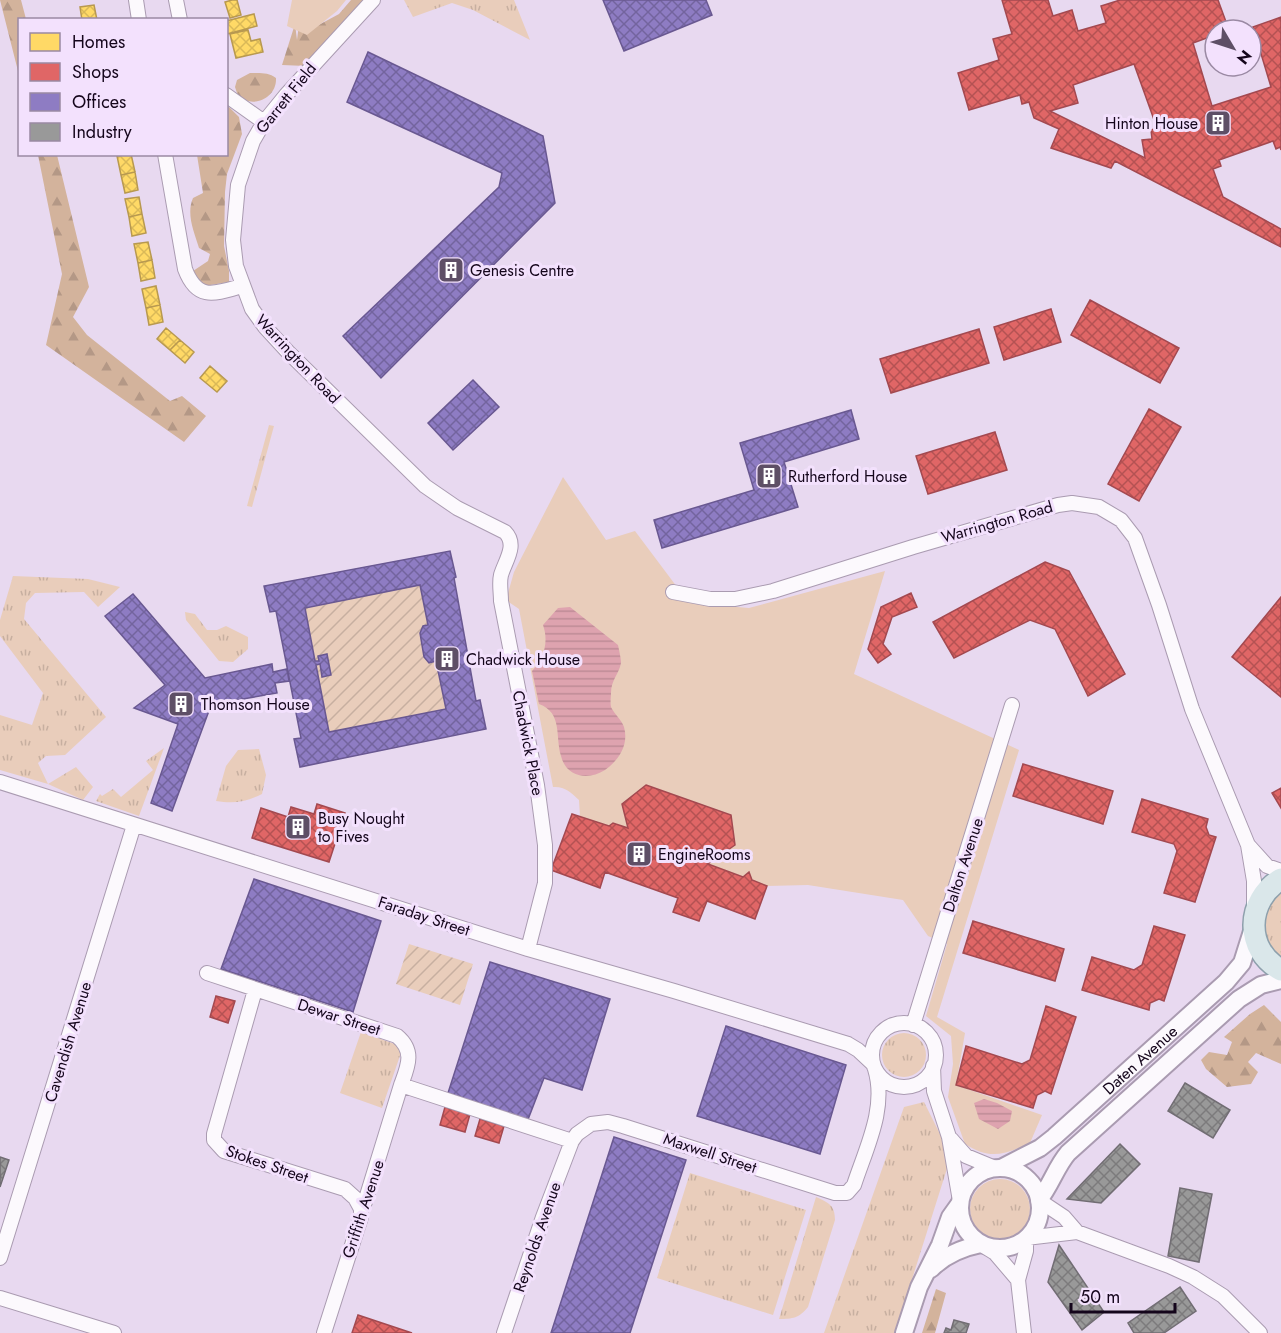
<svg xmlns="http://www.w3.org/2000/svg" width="1281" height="1333" font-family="Jost,sans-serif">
  <defs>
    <pattern id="grass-tufts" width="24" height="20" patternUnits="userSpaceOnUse" patternTransform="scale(1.5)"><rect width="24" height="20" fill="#e9cdbb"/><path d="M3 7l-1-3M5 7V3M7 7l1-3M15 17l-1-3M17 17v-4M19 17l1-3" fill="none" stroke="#c7afa0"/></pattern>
    <pattern id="forest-firs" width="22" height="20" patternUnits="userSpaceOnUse" patternTransform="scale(1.5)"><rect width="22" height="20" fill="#d3b39c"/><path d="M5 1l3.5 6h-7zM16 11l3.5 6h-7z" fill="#b49886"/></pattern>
    <pattern id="garden-furrows" width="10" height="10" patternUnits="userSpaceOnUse" patternTransform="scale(1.5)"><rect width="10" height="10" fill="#e9cdbb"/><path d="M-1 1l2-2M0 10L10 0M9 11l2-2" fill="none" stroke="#c7afa0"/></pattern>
    <pattern id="water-rules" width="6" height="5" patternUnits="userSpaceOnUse" patternTransform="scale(1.5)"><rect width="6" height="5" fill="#dea3af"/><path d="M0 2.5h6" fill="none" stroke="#be8b96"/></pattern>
    <pattern id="homes-cross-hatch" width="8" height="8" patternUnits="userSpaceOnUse" patternTransform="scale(1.5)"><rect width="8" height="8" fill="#ffd966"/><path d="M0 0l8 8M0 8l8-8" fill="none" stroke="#dab958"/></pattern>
    <pattern id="shops-cross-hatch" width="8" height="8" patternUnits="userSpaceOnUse" patternTransform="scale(1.5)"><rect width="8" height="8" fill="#e06666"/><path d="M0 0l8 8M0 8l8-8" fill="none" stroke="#b45253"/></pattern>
    <pattern id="offices-cross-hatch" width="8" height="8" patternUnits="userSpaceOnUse" patternTransform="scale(1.5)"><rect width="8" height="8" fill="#8e7cc3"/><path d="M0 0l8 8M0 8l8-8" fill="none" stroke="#73649e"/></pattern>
    <pattern id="industry-cross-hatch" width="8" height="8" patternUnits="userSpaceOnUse" patternTransform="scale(1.5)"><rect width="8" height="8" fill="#999"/><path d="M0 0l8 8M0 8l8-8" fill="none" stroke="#7c7b7c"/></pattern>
  </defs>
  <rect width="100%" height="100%" fill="#e8d9f0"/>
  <path fill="url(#grass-tufts)" d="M404,0H514L530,40L473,10L452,3L413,17Z
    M269,425L274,426L252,507L247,506Z
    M13,576L88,579L120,587L98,607L84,592L35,593L26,603L24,619L106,717L65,755L46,756L38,763L48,784L76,767L93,787L83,800L48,784L0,770V715L32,725L43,693L0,636V620Z
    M185,612L195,614L207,630H217L226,626L248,637V649L233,662L219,661L186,620Z
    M164,748L139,816L96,801L100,794L102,796L113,789L121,797L153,770L146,761Z
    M259,749L266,775L262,794C246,802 234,804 216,801L226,766L238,750Z
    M1281,892V959C1260,940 1257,910 1281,892Z
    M361,1032L403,1047L382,1108L340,1093Z
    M882 1055a22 22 0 1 1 44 0a22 22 0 1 1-44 0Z
    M924,1102L951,1156L895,1333H824L904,1107Z
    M690,1173L806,1210L773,1315L657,1278Z
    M970 1209a30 30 0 1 1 60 0a30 30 0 1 1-60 0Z
    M816,1197C829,1203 835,1205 835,1220L808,1307C799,1318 793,1319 779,1319Z"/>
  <path fill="url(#forest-firs)" d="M0,0H21L26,19L20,20L19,75Z
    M351,0H369L306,66L282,65L295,24L297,40L299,24L313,28L339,14Z
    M250,73C260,73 268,72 276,78C277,98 253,109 238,96L235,87L237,80Z
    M227,105L239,117L242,134L227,174L225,192L224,246L229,271V282L204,286L190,273L208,261L210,254L199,248C194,232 186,214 193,198L203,193L197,155L226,154Z
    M38,155H57L89,287L73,317L87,335L170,401L182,396L206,416L184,442L46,345L62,274Z
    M1264,1005L1281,1022V1064L1256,1053L1248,1062L1258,1072L1251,1084L1227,1087L1206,1069L1201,1060L1209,1052L1227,1055L1232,1042L1224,1037L1250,1014Z
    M936,1289L946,1293L935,1333H922Z"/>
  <path fill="#e9cdbb" d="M292,0H346L337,11L307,35L287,26Z
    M563,477L606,540L635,531L689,603L749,608L885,571L854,674L1019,750L937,1017L965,1033L956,1085L1042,1115L1030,1143C1004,1155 990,1160 965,1144L948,1097L953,1064L951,1036L926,1016L947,944L928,936L903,900L808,885L767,886L708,864L735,845L731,815L646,785L622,804L628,828L613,823L609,826L580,817L579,800C571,792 564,786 553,787L519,609L506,600L514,572Z"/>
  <path fill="url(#garden-furrows)" d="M420,585L428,625L424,656L429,663L436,661L446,709L329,732L316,665L320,664L322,677L331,674L327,654L318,656L319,661H315L305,608Z
    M409,944L473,964L460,1005L396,984Z"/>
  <path fill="url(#water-rules)" d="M570,607L618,645C619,650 621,658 621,663C619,674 611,680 611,693C611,697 610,703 611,707C614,714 622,720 624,727C629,745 619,760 605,770C588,781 566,777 561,756C555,736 563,713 539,704L532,671C544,658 549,642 543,625L558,608Z
    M984,1099L997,1103L1012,1111L1010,1121L998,1129L979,1119L974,1103Z"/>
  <path fill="url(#homes-cross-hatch)" stroke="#b89950" stroke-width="1.5" d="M232,0H237L241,15L230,18L225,2Z
    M94,5L97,20H82L80,7Z
    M254,14L257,26L227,34L226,21Z
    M248,30L251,41L260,39L263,52L236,58L230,34Z
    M131,154L135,172L121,175L117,156Z
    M135,172L138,190L125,193L121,175Z
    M139,197L142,214L129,217L125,199Z
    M142,214L146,233L132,236L129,217Z
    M148,242L152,260L138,263L134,244Z
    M152,260L155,278L141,281L138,263Z
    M156,286L160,305L146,308L142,289Z
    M160,305L163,322L149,325L146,308Z
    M166,328L180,340L170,350L157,339Z
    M180,340L194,352L185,363L170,350Z
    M210,366L227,381L217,392L200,378Z"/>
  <path fill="url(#shops-cross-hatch)" stroke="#a34950" stroke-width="1.5" fill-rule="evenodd" d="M1002,0H1048L1053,16L1072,10L1078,31L1106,23L1101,6L1120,0H1218L1229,30H1215V35L1193,43L1212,106L1271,87L1253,27L1281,17V150L1280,147L1276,149L1273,141L1219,160L1221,166L1213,169L1223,197L1281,229V247L1115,161L1111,168L1051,148L1059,129L1034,118L1029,102L1022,104L1020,95L969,110L958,73L999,60L993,39L1012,34ZM1134,64L1157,128L1151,130L1152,139L1142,140L1145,158L1050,111L1078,103L1073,85Z
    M1090,300L1179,348L1160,383L1071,335Z
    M1051,309L1061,342L1004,360L994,327Z
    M979,329L989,363L891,393L880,359Z
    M1149,409L1181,427L1139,501L1108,484Z
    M995,432L1007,470L928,494L916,456Z
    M1045,562L1069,571L1125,674L1088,696L1055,629L1030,620L954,658L933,622Z
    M911,593L917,607L892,617L883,644L891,654L878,663L868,649L881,607Z
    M1281,597V697L1232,657Z
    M1023,764L1113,791L1103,824L1013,796Z
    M646,785L731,815L735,845L708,864L743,877L749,872L752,880L767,886L755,919L707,901L699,921L673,912L678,898L605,872L600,888L551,870L572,814L609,826L613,823L628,828L622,804Z
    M1281,788V808L1272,793Z
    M1142,799L1208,819L1206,827L1209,835L1216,837L1195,902L1164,893L1177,851L1174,844L1132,832Z
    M317,804L345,813L329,862L252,838L261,808L288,817L291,807L314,814Z
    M973,921L1064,949L1055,981L963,953Z
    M1154,926L1185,935L1164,1001L1159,999L1150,1003L1149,1010L1082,990L1092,957L1134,970L1142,965Z
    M216,996L235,1001L228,1023L210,1017Z
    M1046,1006L1076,1017L1051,1094L1045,1091L1037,1095L1033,1108L956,1085L966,1046L1022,1064L1030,1060Z
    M445,1107L470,1114L465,1132L440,1125Z
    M480,1119L504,1126L499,1143L475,1136Z
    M358,1315L412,1333H352Z"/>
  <path fill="url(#offices-cross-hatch)" stroke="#695891" stroke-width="1.5" fill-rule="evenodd" d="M603,0H706L712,15L624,51Z
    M368,52L543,136L555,203L381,378L343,336L499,187L502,173L347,102Z
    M473,380L499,407L453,450L428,423Z
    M851,410L859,439L784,462L798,507L662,548L654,520L754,490L740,443Z
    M450,551L456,577L454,578L476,701L480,700L486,729L300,767L294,739L301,738L276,611L270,612L264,586ZM420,585L428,625L423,626L420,633L424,657L429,663L436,661L446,709L329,732L316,665L320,664L322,677L331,675L327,654L318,656L319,661H315L305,608Z
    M133,594L205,678L272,664L273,672L287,669L289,681L275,683L277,693L237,700L210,708L172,811L151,803L178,724L134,708L165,685L105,616Z
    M254,879L381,921L353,1012L221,969Z
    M490,962L610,999L582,1090L544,1078L527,1122L448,1093Z
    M726,1026L846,1065L820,1154L697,1116Z
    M614,1137L686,1160L630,1333H551Z"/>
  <path fill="url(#industry-cross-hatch)" stroke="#716d73" stroke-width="1.5" d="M1185,1083L1230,1110L1213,1138L1168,1111Z
    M1120,1144L1140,1164L1101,1203L1067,1199Z
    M0,1157L9,1160L0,1187Z
    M1180,1188L1212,1194L1199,1262L1168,1256Z
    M1059,1245L1104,1312L1082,1330L1048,1282Z
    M1180,1287L1196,1311L1164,1333H1134L1128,1323Z
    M954,1320L969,1324L966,1333H944L946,1328L951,1330Z"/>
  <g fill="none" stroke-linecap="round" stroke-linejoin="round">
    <g stroke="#aa9bb1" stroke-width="16">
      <path id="minor" d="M136,0L139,20
        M176,0L180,20
        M373,0L286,95L264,122L253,141L238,185L233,240L236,266L252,309L265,327L288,352L425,486L457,508L505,532C518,545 505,561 501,575C499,583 501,592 501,601L537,785L545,845V883L528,949
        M226,95L264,122
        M165,154L185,269C197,301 214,294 242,286
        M673,592L710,599H735L773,591L913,547L1058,505L1072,503L1099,507L1121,520L1135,538L1159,605L1192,709L1248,845L1254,881V910
        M0,782L528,949L674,991L848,1044L858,1050L873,1064
        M1249,846L1267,866L1281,871
        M207,973L397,1036C415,1051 408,1066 401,1085L572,1141
        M255,990L214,1134V1140L224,1151L345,1189L355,1198L361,1209
        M872 1055a32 32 0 1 1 64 0a32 32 0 1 1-64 0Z
        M913,1025L1012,705
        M933,1066L934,1091L949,1137L960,1201
        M951,1139L966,1156L995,1168
        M1040,1201L1064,1217L1077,1232
        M1026,1238L1077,1232L1169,1266L1193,1277L1223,1296L1260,1333
        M982,1245L995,1253L1018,1280
        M0,1258L134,825
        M0,1298L114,1333
        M324,1333L361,1217V1209L365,1202L401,1085
        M504,1333L543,1217L572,1141L577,1134L591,1124L608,1122L623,1126L835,1193H847L854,1185C866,1148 887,1108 875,1069
        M1024,1333L1018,1280L1026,1251V1239"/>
    </g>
    <g stroke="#aa9bb1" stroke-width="20">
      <g id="tertiary">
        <circle cx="1000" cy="1208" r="40"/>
        <path id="s1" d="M1001,1168L1040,1148L1054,1137L1226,982L1242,963L1253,928"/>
        <path d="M1039,1200C1051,1185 1056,1167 1068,1153L1239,999L1261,985L1281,980"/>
        <path d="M931,1269C945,1255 961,1248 981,1244"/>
        <path d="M904,1333L919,1287L940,1245L950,1217L960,1203"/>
      </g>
    </g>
    <g stroke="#8ea0ac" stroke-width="24">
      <path id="primary" d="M1281,879C1246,900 1244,950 1281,970"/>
    </g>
    <use href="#minor" stroke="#fcf9fd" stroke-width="14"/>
    <use href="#tertiary" stroke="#fcf9fd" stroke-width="16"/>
    <use href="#primary" stroke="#dae7ea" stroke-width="21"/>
  </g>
  <defs>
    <g id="building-square" transform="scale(1.35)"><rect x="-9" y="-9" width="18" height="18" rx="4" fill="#5e4f66" stroke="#f3e1fd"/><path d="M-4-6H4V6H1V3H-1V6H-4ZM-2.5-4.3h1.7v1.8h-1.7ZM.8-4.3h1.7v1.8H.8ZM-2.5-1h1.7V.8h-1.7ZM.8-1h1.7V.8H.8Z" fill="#fff"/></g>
  </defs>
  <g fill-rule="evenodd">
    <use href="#building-square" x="1218" y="123"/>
    <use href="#building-square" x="451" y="270"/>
    <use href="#building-square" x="769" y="476"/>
    <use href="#building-square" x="447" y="659"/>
    <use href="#building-square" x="181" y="704"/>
    <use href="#building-square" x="298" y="827"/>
    <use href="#building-square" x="639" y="854"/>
  </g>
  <g text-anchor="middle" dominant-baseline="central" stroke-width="6" stroke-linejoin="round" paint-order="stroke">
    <g font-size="16" fill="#14051b" stroke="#f3e1fd">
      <text transform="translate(286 98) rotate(-51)">Garrett Field</text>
      <text transform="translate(298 359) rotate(47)">Warrington Road</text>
      <text transform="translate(997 522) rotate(-16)">Warrington Road</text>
      <text transform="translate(528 743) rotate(79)">Chadwick Place</text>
      <text transform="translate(963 865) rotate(-72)">Dalton Avenue</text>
      <text transform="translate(424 916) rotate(18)">Faraday Street</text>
      <text transform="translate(339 1017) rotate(18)">Dewar Street</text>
      <text transform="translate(68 1042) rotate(-73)">Cavendish Avenue</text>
      <text stroke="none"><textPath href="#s1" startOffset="177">Daten Avenue</textPath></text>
      <text transform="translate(710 1153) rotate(18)">Maxwell Street</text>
      <text transform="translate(267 1164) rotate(19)">Stokes Street</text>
      <text transform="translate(363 1209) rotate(-72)">Griffith Avenue</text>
      <text transform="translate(537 1237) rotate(-71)">Reynolds Avenue</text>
    </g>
    <g font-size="16" fill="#14051b" stroke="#f3e1fd" text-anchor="start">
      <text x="1198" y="123" text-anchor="end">Hinton House</text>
      <text x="470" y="270">Genesis Centre</text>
      <text x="788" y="476">Rutherford House</text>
      <text x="466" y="659">Chadwick House</text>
      <text x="201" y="704">Thomson House</text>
      <text x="318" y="818">Busy Nought<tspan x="318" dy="18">to Fives</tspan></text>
      <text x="658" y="854">EngineRooms</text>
    </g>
  </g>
  <rect x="18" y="18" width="210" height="138" fill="#f3e1fd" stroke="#9a89a3" stroke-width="1.5"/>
  <rect x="30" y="33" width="30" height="18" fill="#ffd966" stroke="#9a89a3" stroke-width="1.5"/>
  <text x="72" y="48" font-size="18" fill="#14051b">Homes</text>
  <rect x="30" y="63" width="30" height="18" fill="#e06666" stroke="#9a89a3" stroke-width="1.5"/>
  <text x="72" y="78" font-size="18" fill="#14051b">Shops</text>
  <rect x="30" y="93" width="30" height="18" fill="#8e7cc3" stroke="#9a89a3" stroke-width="1.5"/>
  <text x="72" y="108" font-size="18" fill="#14051b">Offices</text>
  <rect x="30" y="123" width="30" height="18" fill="#999999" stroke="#9a89a3" stroke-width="1.5"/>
  <text x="72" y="138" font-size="18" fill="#14051b">Industry</text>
  <g transform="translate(1233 48) rotate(129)"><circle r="28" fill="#f3e1fd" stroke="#9a89a3" stroke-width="1.5"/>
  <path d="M0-4.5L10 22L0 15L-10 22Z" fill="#5e4f66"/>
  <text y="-9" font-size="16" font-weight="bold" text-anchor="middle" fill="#14051b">N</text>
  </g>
  <path d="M1071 1303v9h104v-9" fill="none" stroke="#14051b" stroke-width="3"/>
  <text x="1080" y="1303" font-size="18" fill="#14051b" stroke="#f3e1fd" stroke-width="4.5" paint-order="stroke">50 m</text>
</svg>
